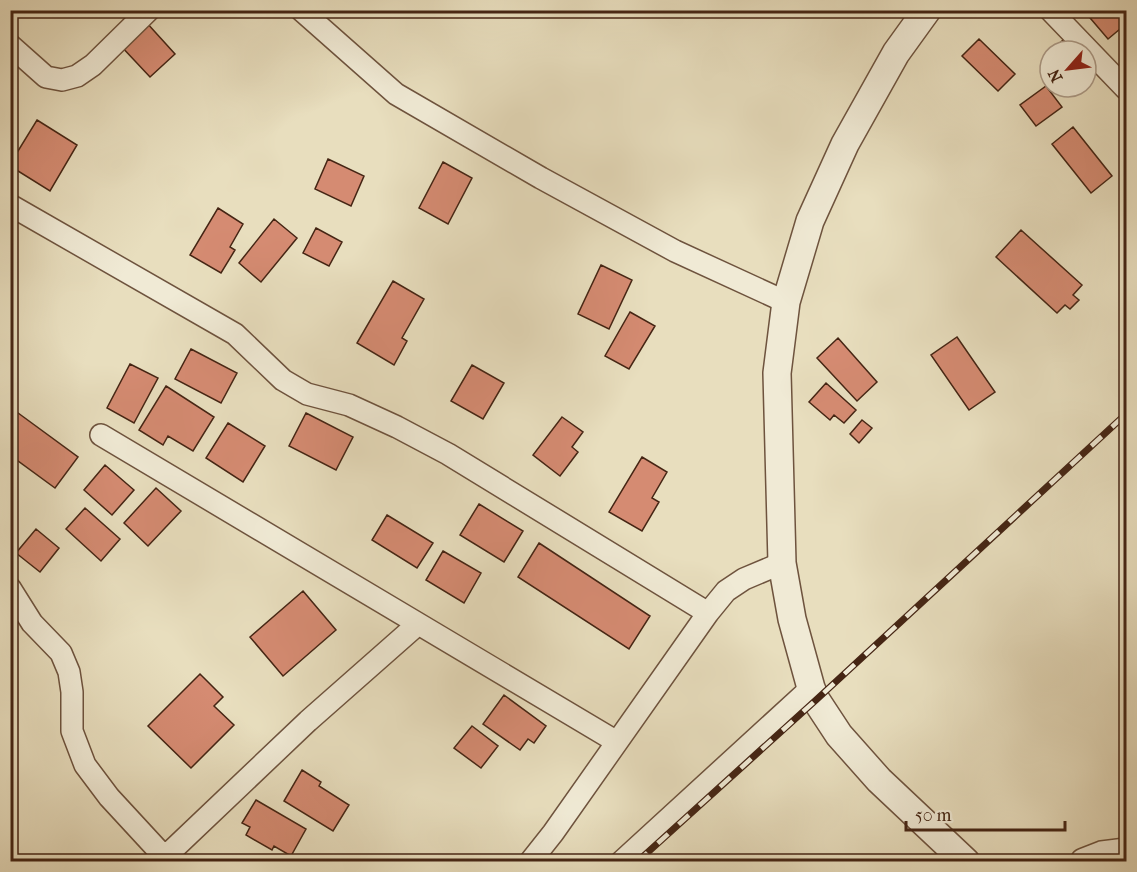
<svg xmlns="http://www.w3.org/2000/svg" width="1137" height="872" font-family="'IM FELL French Canon',serif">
  <rect width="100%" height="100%" fill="#e8debe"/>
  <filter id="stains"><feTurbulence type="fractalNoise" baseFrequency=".00333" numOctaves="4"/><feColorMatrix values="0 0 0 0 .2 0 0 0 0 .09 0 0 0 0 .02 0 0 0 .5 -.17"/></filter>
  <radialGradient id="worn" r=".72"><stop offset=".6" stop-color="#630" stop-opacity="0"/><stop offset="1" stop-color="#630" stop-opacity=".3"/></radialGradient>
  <path fill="#d58b72" stroke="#452514" stroke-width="1.5" d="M1087,10H1122L1126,15V24L1108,39L1085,12Z
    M146,22L175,54L150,77L120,45Z
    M1068,35L1082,51H1058L1055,48Z
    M979,39L1015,74L998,91L962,56Z
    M1046,86L1062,107L1036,126L1020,105Z
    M37,120L77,145L50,191L10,166V164Z
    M1073,127L1112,176L1091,193L1052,144Z
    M328,159L364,176L351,206L315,189Z
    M443,162L472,178L448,224L419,208Z
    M218,208L243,224L230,247L235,250L221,273L190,255Z
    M274,219L297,238L261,282L239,263Z
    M316,228L342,242L329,266L303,253Z
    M1021,230L1082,285L1073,295L1079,300L1070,309L1065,305L1057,313L996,257Z
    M601,265L632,280L609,329L578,314Z
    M393,281L424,299L402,338L407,341L394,365L357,343Z
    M630,312L655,326L629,369L605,356Z
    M957,337L995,392L969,410L931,355Z
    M838,338L877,382L857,401L817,358Z
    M191,349L237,373L221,403L175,379Z
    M130,364L158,378L134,423L107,408Z
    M472,365L504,383L483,419L451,401Z
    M826,383L856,410L844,423L834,415L830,420L809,402Z
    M166,386L214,417L193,451L168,436L163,445L139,430Z
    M14,410L78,457L55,488L10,455V415Z
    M306,413L353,437L336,470L289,446Z
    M562,417L583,432L572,447L578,452L560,476L533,455Z
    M862,420L872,428L859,443L850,434Z
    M228,423L265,446L243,482L206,458Z
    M642,457L667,472L652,498L659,502L642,531L609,512Z
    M105,465L134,490L112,515L84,490Z
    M156,488L181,511L148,546L124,523Z
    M479,504L523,531L504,562L460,535Z
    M85,508L120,539L101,561L66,529Z
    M387,515L433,543L417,568L372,540Z
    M36,529L59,548L40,572L16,553Z
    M539,543L650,616L629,649L518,577Z
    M443,551L481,573L464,603L426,580Z
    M303,591L336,630L283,676L250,637Z
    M200,674L223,697L214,706L234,725L191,768L148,726Z
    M504,695L546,726L534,743L528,739L520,750L483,724Z
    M472,726L498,746L481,768L454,748Z
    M302,770L321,782L319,786L349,805L333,831L284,801Z
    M256,800L306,829L291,856L274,846L272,850L246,835L250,827L242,823Z"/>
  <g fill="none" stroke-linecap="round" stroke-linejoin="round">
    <g stroke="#6e533e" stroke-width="24">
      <path id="minor" d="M301,10L396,94L541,178L675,251L786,302
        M1050,10L1126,89
        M10,45L46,77L62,80L77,76L93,65L149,10
        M10,205L235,334L283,380L307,394L349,405L397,427L448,454L708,613L726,591L744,579L782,563
        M101,435L617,742
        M10,588L32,623L61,653L69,672L72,692V731L85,765L109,797L169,862
        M165,857L308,721L418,624
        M530,862L553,833L708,613
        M621,862L811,688"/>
    </g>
    <g stroke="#6e533e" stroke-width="30">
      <path id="tertiary" d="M927,10L896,53L845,144L810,221L786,302L777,373L782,563L792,619L811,688L816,700L839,735L879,780L966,862
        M1084,862L1102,855L1126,852"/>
    </g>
    <use href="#minor" stroke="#f0ead5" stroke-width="21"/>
    <use href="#tertiary" stroke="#f0ead5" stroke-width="27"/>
    <g stroke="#452514" stroke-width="7">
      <path id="rail" d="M637,862L816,700L1126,414"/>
    </g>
    <use href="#rail" stroke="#f0ead5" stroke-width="4.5" stroke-dasharray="14" stroke-linecap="butt"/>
  </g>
  <rect width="1137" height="872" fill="none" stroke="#e8debe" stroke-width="36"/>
  <rect x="12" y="12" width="1113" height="848" fill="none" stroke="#452514" stroke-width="3"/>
  <rect x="18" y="18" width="1101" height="836" fill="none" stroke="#452514" stroke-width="1.5"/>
  <g transform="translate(1068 69) rotate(242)"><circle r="28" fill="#f0ead5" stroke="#ac9b88" stroke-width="1.5"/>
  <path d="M0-4.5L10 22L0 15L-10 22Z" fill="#8f2418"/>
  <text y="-9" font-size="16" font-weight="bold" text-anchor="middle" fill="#452514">N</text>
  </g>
  <path d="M906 821v9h159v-9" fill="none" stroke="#452514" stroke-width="3"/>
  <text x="915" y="821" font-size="18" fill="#452514" stroke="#f0ead5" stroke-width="4.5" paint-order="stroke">50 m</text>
  <rect width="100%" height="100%" filter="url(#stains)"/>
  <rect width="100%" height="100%" fill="url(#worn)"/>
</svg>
